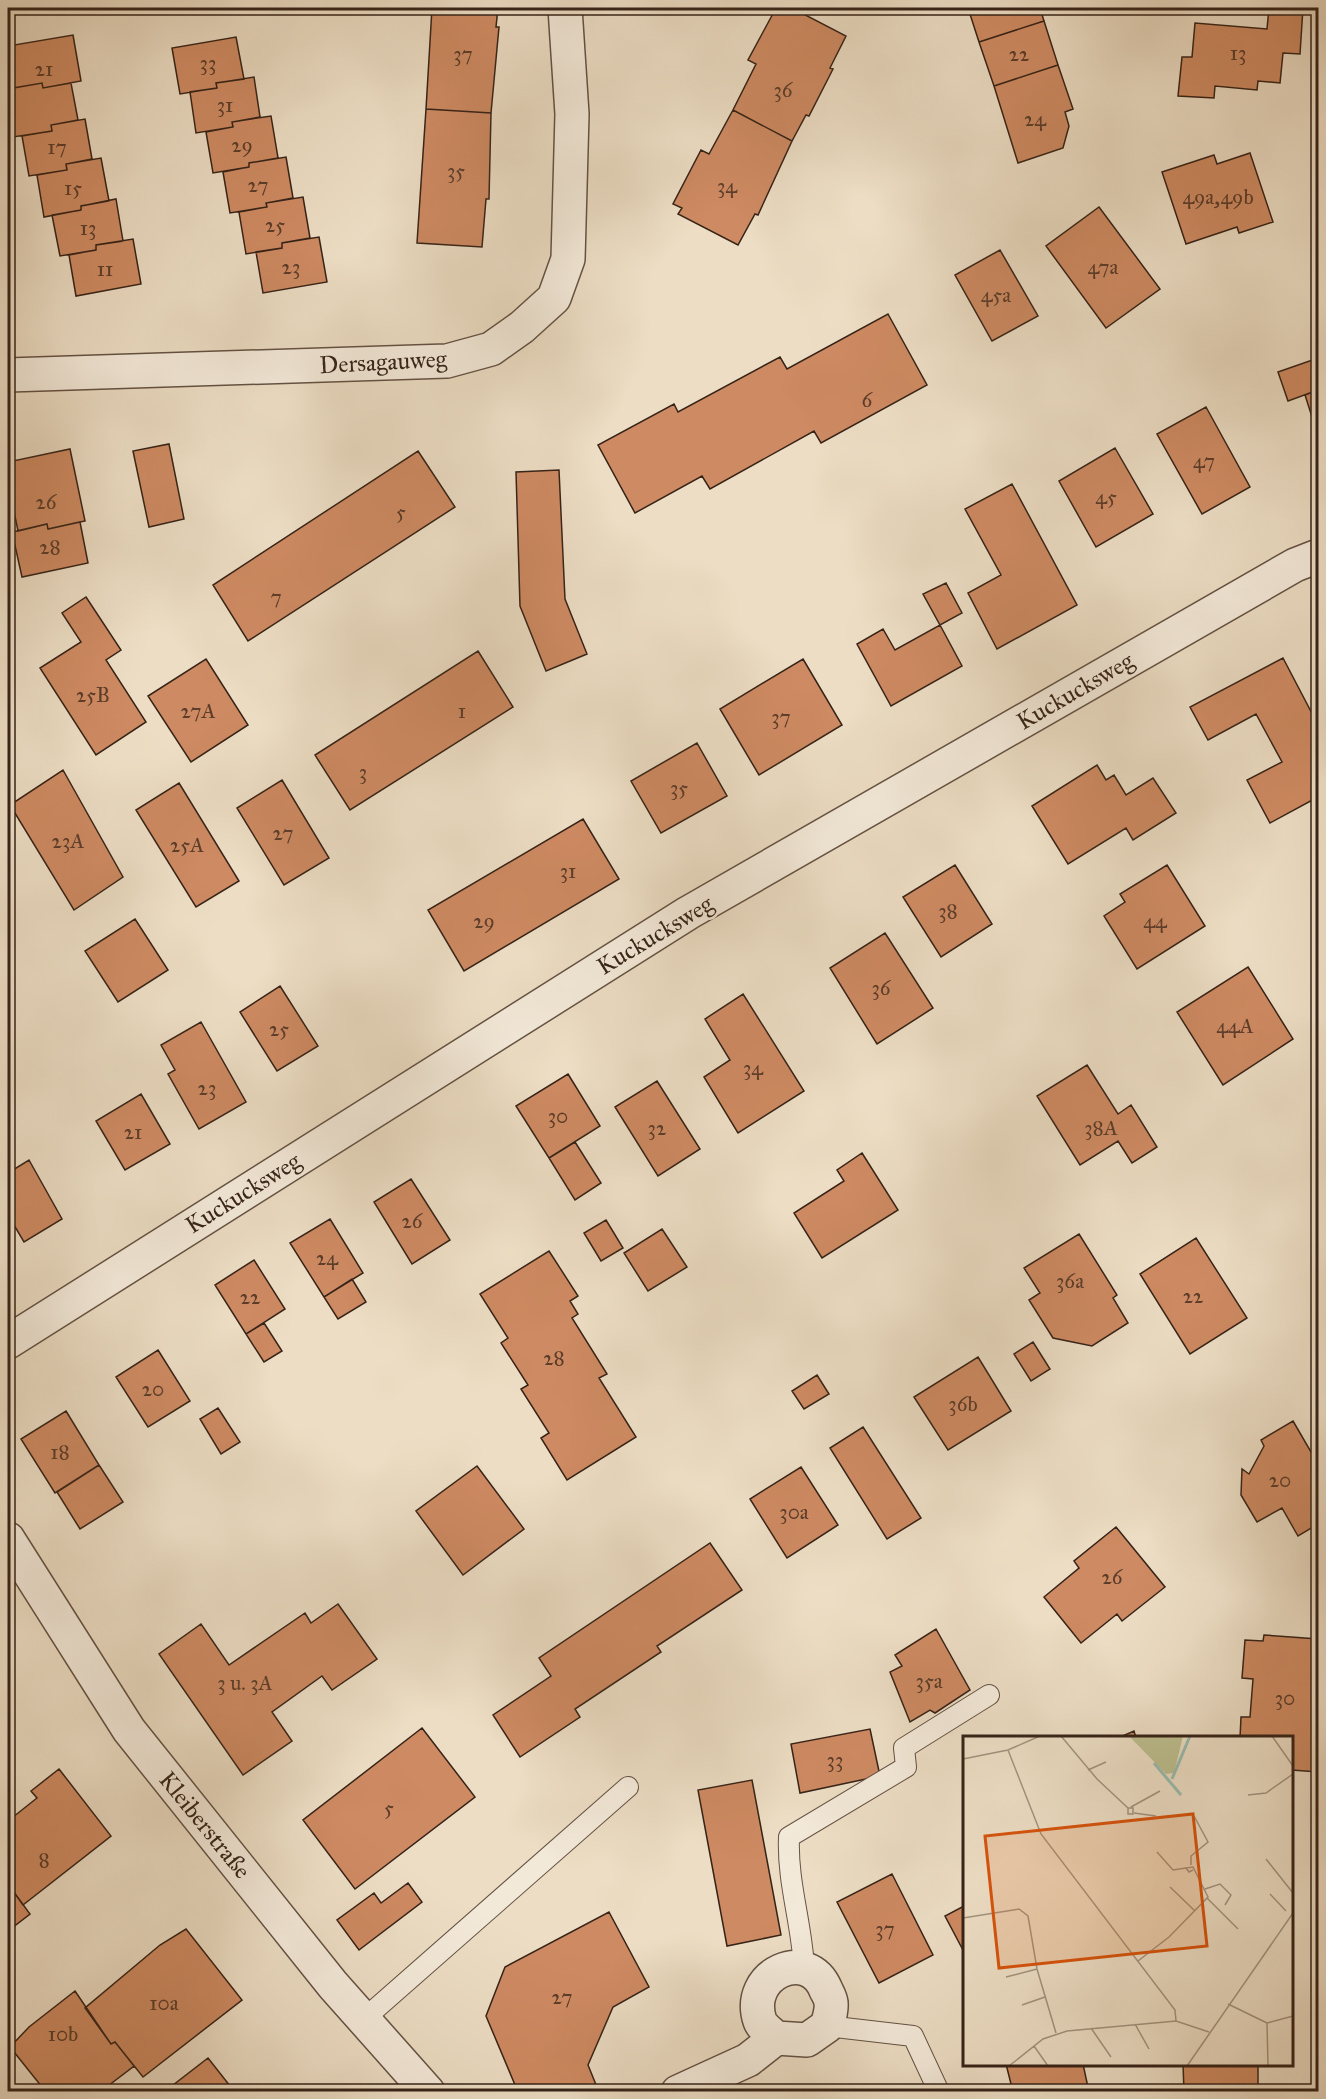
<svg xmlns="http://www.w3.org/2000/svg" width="1326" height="2099" font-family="'IM FELL Great Primer',serif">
  <rect width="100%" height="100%" fill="#ecddc4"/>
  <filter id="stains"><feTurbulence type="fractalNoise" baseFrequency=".00333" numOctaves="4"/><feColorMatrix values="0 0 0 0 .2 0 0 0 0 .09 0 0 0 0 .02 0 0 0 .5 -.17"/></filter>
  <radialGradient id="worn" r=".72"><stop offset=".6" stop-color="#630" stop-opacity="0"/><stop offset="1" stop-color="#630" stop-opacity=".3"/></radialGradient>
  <path fill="#ce8a62" stroke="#362318" stroke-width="1.5" d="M432,8H498L496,27H499L491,113L426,109Z
    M776,8L784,10L785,8H792L846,36L830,68L833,69L809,116L806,115L792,141L733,110L756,64L748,60Z
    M968,8H1040L1044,21L979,42Z
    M1269,8H1303L1300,54L1283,53L1280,83L1258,81L1257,90L1215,86L1214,98L1178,96L1182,57H1192L1195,23L1267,29Z
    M1044,21L1058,65L994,86L979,42Z
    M73,35L81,81L43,88L42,83L13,88L8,46Z
    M236,37L244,79L216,83L217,88L180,94L172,48Z
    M1058,65L1073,109L1065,112L1069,126L1063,148L1018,163L994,86Z
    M254,77L260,117L232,122L233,127L196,133L190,92L217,88L216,83Z
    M42,83L43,88L71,83L78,120L51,125L52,131L13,137L8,89Z
    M426,109L491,113L489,199H486L482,247L417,243Z
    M733,110L792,141L758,215L755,214L738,245L678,214L682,208L673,204L701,150L709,154Z
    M271,116L278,158L249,163V167L213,173L206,132L233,127L232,122Z
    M85,119L92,159L66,164L67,170L29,176L22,136L52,131L51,125Z
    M1250,153L1273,222L1239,233L1237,227L1186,244L1162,172L1214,155L1217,164Z
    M286,157L293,198L266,203L267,207L230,213L223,172L249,167V163Z
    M101,158L109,201L81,206V210L44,217L37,175L67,170L66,164Z
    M303,197L310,238L282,243V248L246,254L239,212L267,207L266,203Z
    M116,199L123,241L96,245V250L60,256L52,215L81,210V206Z
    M1099,207L1160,289L1106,328L1046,246Z
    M319,237L327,282L263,293L256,252L282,248V243Z
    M133,239L141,284L76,296L69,255L96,250V245Z
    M1000,250L1038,316L992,341L955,275Z
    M888,314L927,385L821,443L814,431L710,489L702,476L635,513L598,445L674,404L678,412L780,357L787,369Z
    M1318,358V390L1288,401L1278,372Z
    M1318,390V436L1305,395Z
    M1206,407L1250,487L1202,514L1157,434Z
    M169,444L184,519L149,527L133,451Z
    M1115,448L1153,514L1096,547L1059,481Z
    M70,449L85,521L48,529L47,524L18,531L8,482V462Z
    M418,451L455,507L248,641L213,585Z
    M559,470L565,599L587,654L546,671L520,606L516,472Z
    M1012,484L1077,605L997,649L968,593L1001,575L965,509Z
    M80,522L88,563L22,577L12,532L47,524L48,529Z
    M946,583L962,613L940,625L923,594Z
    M86,597L121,650L106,660L146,722L96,755L40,668L81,642L62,613Z
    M940,625L962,666L891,706L857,644L883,629L895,650Z
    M478,651L513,707L350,810L315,755Z
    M1283,658L1318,725V797L1270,823L1247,780L1282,762L1256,714L1208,740L1190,707Z
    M206,659L248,725L191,762L148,696Z
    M803,659L842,725L759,775L720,709Z
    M697,743L727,796L661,833L631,781Z
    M1097,765L1106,780L1114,775L1126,795L1153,778L1176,813L1133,840L1126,828L1068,864L1032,806Z
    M63,770L123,877L74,910L10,805Z
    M282,780L329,858L284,885L237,808Z
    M179,783L239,881L196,907L136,810Z
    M583,819L619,879L464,971L428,910Z
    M955,865L992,924L941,957L903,897Z
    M1167,865L1205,926L1137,969L1104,916L1125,902L1120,894Z
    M135,919L168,970L118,1002L85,951Z
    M885,933L933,1008L877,1044L830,968Z
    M1248,967L1293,1039L1223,1085L1177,1012Z
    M280,986L318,1046L277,1071L240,1012Z
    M743,994L804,1091L738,1133L704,1077L730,1060L705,1019Z
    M201,1022L246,1102L199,1129L168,1074L175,1070L161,1045Z
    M1087,1065L1118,1114L1131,1105L1157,1147L1132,1163L1118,1141L1080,1165L1037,1096Z
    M568,1074L600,1126L549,1158L516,1106Z
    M657,1081L700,1149L658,1176L615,1107Z
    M141,1094L170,1144L125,1170L96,1121Z
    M575,1142L601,1183L575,1200L549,1158Z
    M862,1153L898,1210L822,1258L794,1213L844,1181L837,1170Z
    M29,1160L62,1219L24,1242L8,1215V1173Z
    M411,1179L450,1240L412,1264L374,1202Z
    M330,1219L363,1273L324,1297L290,1243Z
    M606,1220L623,1248L601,1261L584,1233Z
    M662,1229L687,1267L648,1291L624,1253Z
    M1079,1234L1117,1295L1113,1298L1128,1323L1092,1346L1053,1338L1029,1300L1040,1293L1024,1268Z
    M1196,1238L1247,1318L1190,1354L1140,1274Z
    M549,1251L578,1296L570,1301L578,1314L572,1318L607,1374L599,1378L636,1437L567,1480L541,1438L549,1433L521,1389L528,1385L501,1343L508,1338L480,1294Z
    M254,1260L285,1309L246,1334L215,1285Z
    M352,1279L366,1302L338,1319L324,1297Z
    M264,1323L282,1351L264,1362L246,1334Z
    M1033,1342L1050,1369L1031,1381L1014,1354Z
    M158,1350L190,1401L148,1427L116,1377Z
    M978,1357L1011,1411L948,1450L914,1397Z
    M817,1375L829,1394L804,1409L792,1391Z
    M218,1408L240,1442L221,1454L200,1419Z
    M66,1411L99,1465L55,1493L21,1439Z
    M1293,1421L1318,1464V1486L1314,1489L1318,1497V1524L1298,1536L1282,1508L1257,1522L1241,1495L1242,1469L1249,1474L1264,1446L1261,1440Z
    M863,1427L921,1518L887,1539L830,1448Z
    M99,1465L123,1502L80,1529L57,1492Z
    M477,1466L524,1529L463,1575L416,1511Z
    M801,1467L838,1525L787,1558L750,1499Z
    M1116,1527L1165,1587L1122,1621L1117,1614L1081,1643L1044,1597L1079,1568L1074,1561Z
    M710,1543L742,1590L657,1646L661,1652L575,1709L580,1717L520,1757L493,1715L551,1676L539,1658Z
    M338,1604L377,1659L332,1690L322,1676L272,1712L292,1741L243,1775L159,1654L201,1624L229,1665L305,1613L311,1623Z
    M936,1629L970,1690L935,1713L930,1710L910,1722L890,1672L902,1666L895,1655Z
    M1264,1635L1318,1639V1772L1292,1770V1738H1240L1241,1717H1250L1253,1679L1242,1678L1245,1640L1263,1641Z
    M422,1728L475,1797L355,1889L303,1820Z
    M870,1729L880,1776L800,1793L791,1744Z
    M1134,1731L1136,1738H1118Z
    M59,1769L111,1836L23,1905L8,1884V1821L37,1798L31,1791Z
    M752,1780L781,1935L727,1946L698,1790Z
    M892,1874L933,1955L879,1983L837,1902Z
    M408,1883L422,1902L359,1950L337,1920L374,1893L381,1903Z
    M8,1884L30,1914L8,1931Z
    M964,1906V1952L945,1916Z
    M609,1912L649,1987L613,2007L588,2065L599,2092H518L486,2016L505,1967Z
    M186,1929L242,2000L143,2077L115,2042L111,2044L85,2008L160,1945Z
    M75,1991L111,2044L115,2042L134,2066L100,2092H46L10,2047L29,2027Z
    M208,2058L234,2091L170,2092L168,2089Z
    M1006,2064H1083L1089,2092H1013Z
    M1183,2064H1258V2091L1184,2092Z"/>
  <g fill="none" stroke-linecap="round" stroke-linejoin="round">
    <g stroke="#645243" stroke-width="22">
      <path id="service" d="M804,1968C802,1924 787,1882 789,1837L906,1767L904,1748L989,1695
        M364,2019L628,1787
        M827,2026L913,2036L939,2092"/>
    </g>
    <g stroke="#645243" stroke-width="36">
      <path id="minor" d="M8,375L447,361L491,349L522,327L554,298L568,259L572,114L565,8
        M8,1342L688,913L1295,565L1318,556
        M8,1539L129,1730L333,1985L428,2092
        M678,2092L748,2060L776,2038L807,2040L827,2026C829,2019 832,2010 831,2003C831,1999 828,1994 826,1990C808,1945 744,1974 760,2021C762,2027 771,2033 776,2038"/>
    </g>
    <use href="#service" stroke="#f3e9d9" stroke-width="20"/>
    <use href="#minor" stroke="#f3e9d9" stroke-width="33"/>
  </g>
  <g text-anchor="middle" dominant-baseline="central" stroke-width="5" stroke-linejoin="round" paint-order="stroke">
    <g font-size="21" fill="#5c3d2a">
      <text x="1238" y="53">13</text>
      <text x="463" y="54">37</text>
      <text x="1019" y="54">22</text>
      <text x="208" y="63">33</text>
      <text x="44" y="69">21</text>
      <text x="783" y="90">36</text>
      <text x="225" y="105">31</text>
      <text x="1035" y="119">24</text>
      <text x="242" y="145">29</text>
      <text x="57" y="147">17</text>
      <text x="456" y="171">35</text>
      <text x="258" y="185">27</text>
      <text x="727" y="186">34</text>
      <text x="73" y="188">15</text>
      <text x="1218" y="197">49a,49b</text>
      <text x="275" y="225">25</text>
      <text x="88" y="228">13</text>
      <text x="291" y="267">23</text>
      <text x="1103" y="267">47a</text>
      <text x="105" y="269">11</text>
      <text x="996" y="295">45a</text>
      <text x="867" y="400">6</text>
      <text x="1204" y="461">47</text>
      <text x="1106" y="497">45</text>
      <text x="46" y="502">26</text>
      <text x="401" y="512">5</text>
      <text x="50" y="547">28</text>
      <text x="276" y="597">7</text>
      <text x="93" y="695">25B</text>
      <text x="198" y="711">27A</text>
      <text x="462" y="711">1</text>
      <text x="781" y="717">37</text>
      <text x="363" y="772">3</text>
      <text x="679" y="788">35</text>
      <text x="283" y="833">27</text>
      <text x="68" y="841">23A</text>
      <text x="187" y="845">25A</text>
      <text x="568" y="871">31</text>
      <text x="948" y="911">38</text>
      <text x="484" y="921">29</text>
      <text x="1155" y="921">44</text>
      <text x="881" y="988">36</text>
      <text x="1235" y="1026">44A</text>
      <text x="279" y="1029">25</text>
      <text x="753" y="1068">34</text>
      <text x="207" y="1088">23</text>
      <text x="558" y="1116">30</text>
      <text x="657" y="1128">32</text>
      <text x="1101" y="1128">38A</text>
      <text x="133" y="1132">21</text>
      <text x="412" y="1221">26</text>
      <text x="327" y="1258">24</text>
      <text x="1070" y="1281">36a</text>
      <text x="1193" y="1296">22</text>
      <text x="250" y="1297">22</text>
      <text x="554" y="1358">28</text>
      <text x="153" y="1389">20</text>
      <text x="963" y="1404">36b</text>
      <text x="60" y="1452">18</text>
      <text x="1280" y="1480">20</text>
      <text x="794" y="1512">30a</text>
      <text x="1112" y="1577">26</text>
      <text x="929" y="1681">35a</text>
      <text x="245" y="1683">3 u. 3A</text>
      <text x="1285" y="1698">30</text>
      <text x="835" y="1760">33</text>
      <text x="389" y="1808">5</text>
      <text x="44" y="1860">8</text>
      <text x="885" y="1929">37</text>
      <text x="562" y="1997">27</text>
      <text x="164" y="2003">10a</text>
      <text x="63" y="2034">10b</text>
    </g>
    <g font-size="24" fill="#362318" stroke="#f3e9d9">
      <text transform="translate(383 362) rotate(-3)">Dersagauweg</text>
      <text transform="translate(1075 691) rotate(-30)">Kuckucksweg</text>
      <text transform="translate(655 935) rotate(-31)">Kuckucksweg</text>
      <text transform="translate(243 1193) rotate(-32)">Kuckucksweg</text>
      <text transform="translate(205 1825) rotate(51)">Kleiberstraße</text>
    </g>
  </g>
  <g transform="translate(963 1736)">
    <rect width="330" height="330" fill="#ecddc4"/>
    <path d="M166,0H220L211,37L203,38Z" fill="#bdbf90"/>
    <path fill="none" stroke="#99bdaf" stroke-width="3" d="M191,27L218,59M209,43L227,0"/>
    <path fill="none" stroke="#a3937f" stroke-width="1.5" d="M98,0L134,43L165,72H170V78H165V72M309,0L330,30M45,14L78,98L212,274L213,285M0,23L45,14L77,0M125,34L143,26M285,59L303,57L330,38M168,71L197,55M171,77L193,80M194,116L210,134L223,132M303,123L330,157M228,129V120L245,106L231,80M207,151L232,175M242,153L257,148L268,159L262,169M307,158L323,175M244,162L275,193M0,182L56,173L65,180L74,233L93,297M175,225L206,201L245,161L230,131L223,132L226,136L230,134M43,241L74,233M265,268L304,287M59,269L82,261M304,287L305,330M304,287L330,280M172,288L186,313M128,292L148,321M71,310L85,330M46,330L80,303L104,295L213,285L246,296M224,330L330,177"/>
    <path fill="#d6540d" fill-opacity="0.15" stroke="#d6540d" stroke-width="3" d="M230,78L244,210L36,232L22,100Z"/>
    <rect width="330" height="330" fill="none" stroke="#362318" stroke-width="3"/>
  </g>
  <rect width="1326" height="2099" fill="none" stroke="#ecddc4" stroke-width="30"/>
  <rect x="9" y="9" width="1308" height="2081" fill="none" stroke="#362318" stroke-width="3"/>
  <rect x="15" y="15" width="1296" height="2069" fill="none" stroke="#362318" stroke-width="1.5"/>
  <rect width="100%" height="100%" filter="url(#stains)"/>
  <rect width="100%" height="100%" fill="url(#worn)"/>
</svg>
